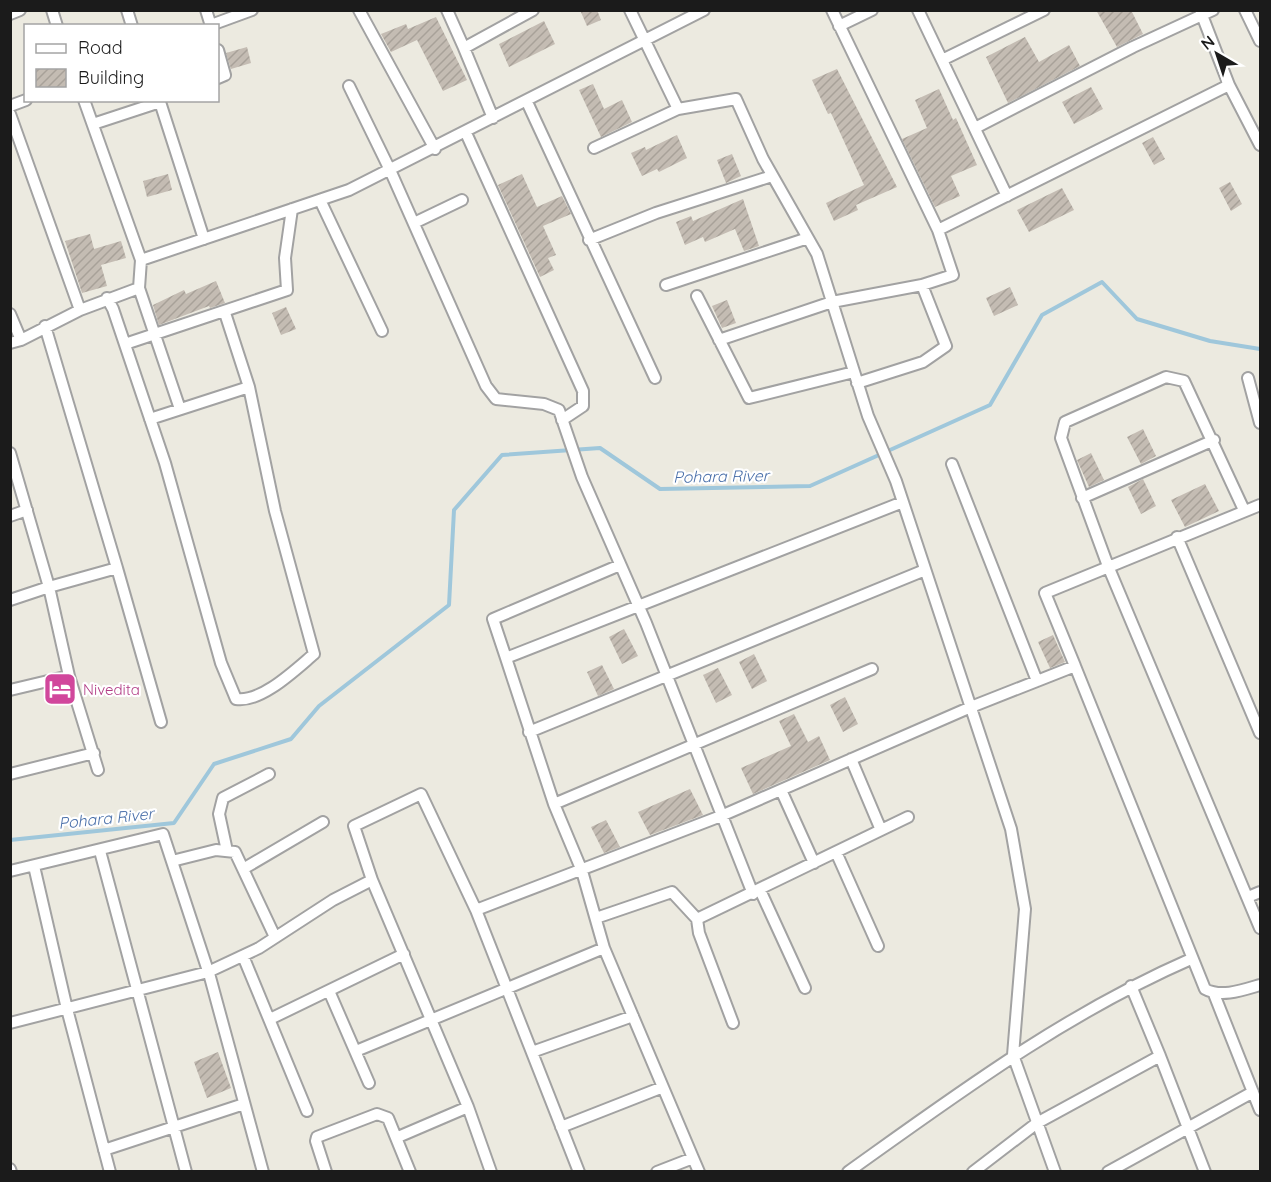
<svg xmlns="http://www.w3.org/2000/svg" width="1271" height="1182" font-family="Quicksand,sans-serif">
  <defs>
    <pattern id="building-hatch" width="6" height="6" patternUnits="userSpaceOnUse" patternTransform="scale(1.5)"><rect width="6" height="6" fill="#c4bcb3"/><path d="M-1 1l2-2M0 6l6-6M5 7l2-2" fill="none" stroke="#a8a199"/></pattern>
  </defs>
  <rect width="100%" height="100%" fill="#eceae0"/>
  <g fill="none" stroke-linecap="round" stroke-linejoin="round">
    <path stroke="#9fc7db" stroke-width="4" d="M10,840L174,823L214,764L291,739L319,706L449,605L454,510L502,455L600,448L660,489L810,486L990,405L1042,315L1102,282L1137,319L1210,341L1260,349"/>
  </g>
  <path fill="url(#building-hatch)" d="M580,10H597L601,20L587,26Z
    M1096,10H1131L1143,34L1117,47Z
    M436,17L467,80L443,91L417,40L391,52L381,34L406,24L408,29Z
    M544,21L555,44L509,67L499,44Z
    M1025,37L1039,62L1069,45L1080,66L1008,103L986,57Z
    M247,47L251,63L231,69L226,53Z
    M837,69L897,187L856,205L858,210L834,221L826,203L864,185L831,113L828,114L812,80Z
    M593,84L604,109L622,100L632,122L601,137L579,90Z
    M1091,87L1103,109L1074,124L1062,102Z
    M939,89L953,120L956,118L977,165L951,176L960,196L935,207L902,139L927,128L915,100Z
    M677,135L687,158L659,172L657,169L642,176L631,153L645,147L646,150Z
    M1153,137L1165,159L1154,165L1142,143Z
    M732,154L741,176L726,183L717,160Z
    M168,174L172,190L147,197L143,181Z
    M522,174L537,207L562,196L571,214L543,226L556,255L548,258L554,270L540,277L498,185Z
    M1230,182L1242,204L1231,211L1219,188Z
    M1062,188L1074,210L1029,232L1017,210Z
    M743,199L759,246L744,251L735,229L705,242L703,237L685,245L676,222L691,216L693,221Z
    M90,234L94,249L121,241L126,258L101,265L107,286L82,293L65,241Z
    M216,281L225,303L210,308L209,306L159,325L153,305L184,290L186,294Z
    M1010,287L1018,305L994,316L986,298Z
    M727,300L736,323L722,328L712,306Z
    M286,307L296,329L281,335L272,313Z
    M1143,429L1156,456L1141,464L1127,437Z
    M1091,453L1104,480L1089,487L1077,460Z
    M1143,479L1156,506L1141,514L1128,487Z
    M1205,484L1219,511L1185,527L1171,500Z
    M624,629L638,656L622,664L609,637Z
    M1053,635L1065,662L1050,668L1038,642Z
    M754,654L767,681L752,689L739,662Z
    M602,665L614,689L598,696L587,672Z
    M718,668L732,695L716,703L703,675Z
    M845,697L858,724L843,732L830,705Z
    M794,714L808,742L819,736L830,760L753,794L741,768L791,746L779,721Z
    M690,789L703,815L650,835L638,812Z
    M606,820L620,847L604,853L591,827Z
    M218,1052L231,1088L207,1098L194,1062Z"/>
  <g fill="none" stroke-linecap="round" stroke-linejoin="round">
    <g stroke="#a2a2a2" stroke-width="14">
      <path id="street" d="M52,10L57,26
        M127,10L132,26
        M206,10L211,26
        M359,10L435,149
        M447,10L464,48L533,10
        M630,10L678,109L736,99L763,159L817,254L868,416L896,481L1011,829L1025,909L1013,1055L1055,1172
        M832,10L938,230L953,275L922,285L946,346L923,362L857,383
        M918,10L1007,196
        M1245,10L1260,41
        M10,14L20,10
        M211,25L252,10
        M839,26L872,10
        M464,48L493,118
        M218,50L225,75L218,78
        M942,60L1044,10
        M1229,85L1260,145
        M349,86L390,170L486,386L496,399L544,404L559,410L582,477L646,623L753,894
        M84,100L141,260
        M527,102L655,378
        M10,106L26,100
        M10,114L80,310
        M93,124L160,102L204,239
        M975,128L1133,47L1213,10
        M466,133L583,391V406L562,420
        M594,148L678,109
        M320,200L382,331
        M414,223L462,200
        M938,230L1229,85L1200,10
        M589,240L656,213L772,176
        M666,285L808,238
        M139,288L180,409
        M697,296L749,398L854,372
        M107,298L113,309L165,463L221,663L236,699C261,703 295,670 314,654L275,511L249,387L225,313
        M10,314L21,340
        M719,340L832,302L922,285
        M10,343L21,340L80,310L139,288L141,260L349,190L704,10
        M125,344L287,290L285,258L292,209
        M1248,378L1260,423
        M150,419L249,387
        M10,453L49,587L10,600
        M952,464L1037,681
        M1082,498L1214,440
        M1244,510L1184,381L1166,377L1065,422L1061,438L1108,566L1260,928
        M10,516L27,510
        M1177,537L1260,733
        M117,568L161,722
        M506,658L493,619L620,565
        M1075,666L1205,989C1221,998 1243,990 1260,985
        M69,676L98,770
        M10,690L69,676L49,587L117,568L45,326
        M529,732L925,570
        M851,759L881,830
        M10,774L94,753
        M781,790L814,863
        M554,804L872,669
        M100,851L186,1172
        M227,851L219,814L223,798L269,774
        M836,852L878,946
        M172,861L216,850L235,852L275,937
        M34,866L67,1009L110,1172
        M243,869L323,822
        M10,871L163,834L210,977L263,1172
        M372,880L354,826L421,794L476,910L579,1172
        M760,890L805,988
        M1248,897L1260,892
        M476,910L721,816L971,707L1075,666L1045,593L1260,505
        M596,918L672,892L697,919L699,933L733,1023
        M697,919L908,817
        M243,956L307,1111
        M329,991L369,1083
        M1214,994L1260,1110
        M270,1019L404,954
        M10,1023L208,972L259,948L333,900L372,880L468,1107L491,1172
        M356,1051L604,948
        M532,1052L633,1016
        M1160,1056L1205,1172
        M561,1127L663,1087
        M398,1137L468,1107
        M104,1150L244,1104
        M693,1158L699,1172
        M10,1169L11,1172
        M326,1172L316,1141L317,1137L377,1114L388,1118L410,1172
        M657,1172L693,1158L604,948L582,871L554,804L506,658L903,502
        M848,1172C960,1092 1065,1014 1191,959
        M973,1172L1037,1123L1160,1056L1131,986
        M1108,1172L1253,1092"/>
    </g>
    <use href="#street" stroke="#fff" stroke-width="10"/>
  </g>
  <defs>
    <g id="hotel-square" transform="scale(1.725)"><rect x="-9" y="-9" width="18" height="18" rx="4" fill="#d1479c" stroke="#fff"/><path d="M-6-4.5h1.5V1H6V5H4.5V3h-9V5H-6ZM-4 0a1.8 1.8 0 1 1 3.6 0ZM.5 0V-2.5h3Q6-2.5 6 0Z" fill="#fff"/></g>
  </defs>
  <g fill-rule="evenodd">
    <use href="#hotel-square" x="60" y="689"/>
  </g>
  <g text-anchor="middle" dominant-baseline="central" stroke-width="4.5" stroke-linejoin="round" paint-order="stroke">
    <g font-size="15" fill="#b23c85" stroke="#fff" text-anchor="start">
      <text x="83" y="689">Nivedita</text>
    </g>
    <g font-size="16" font-style="italic" fill="#496fa9" stroke="#fff">
      <text transform="translate(721 476) rotate(-1)">Pohara River</text>
      <text transform="translate(106 818) rotate(-6)">Pohara River</text>
    </g>
  </g>
  <rect width="1271" height="1182" fill="none" stroke="#1b1b1b" stroke-width="24"/>
  <rect x="24" y="24" width="195" height="78" fill="#ffffff" stroke="#a4a4a4" stroke-width="1.5"/>
  <rect x="36" y="44" width="30" height="9" fill="#ffffff" stroke="#a4a4a4" stroke-width="1.5"/>
  <text x="78" y="54" font-size="18" fill="#1b1b1b">Road</text>
  <rect x="36" y="69" width="30" height="18" fill="url(#building-hatch)" stroke="#a4a4a4" stroke-width="1.5"/>
  <text x="78" y="84" font-size="18" fill="#1b1b1b">Building</text>
  <g transform="translate(1217 54) rotate(321)" stroke="#ffffff" stroke-width="4.5" paint-order="stroke">
  <path d="M0-4.5L10 22L0 15L-10 22Z" fill="#1b1b1b"/>
  <text y="-9" font-size="16" font-weight="bold" text-anchor="middle" fill="#1b1b1b">N</text>
  </g>
</svg>
